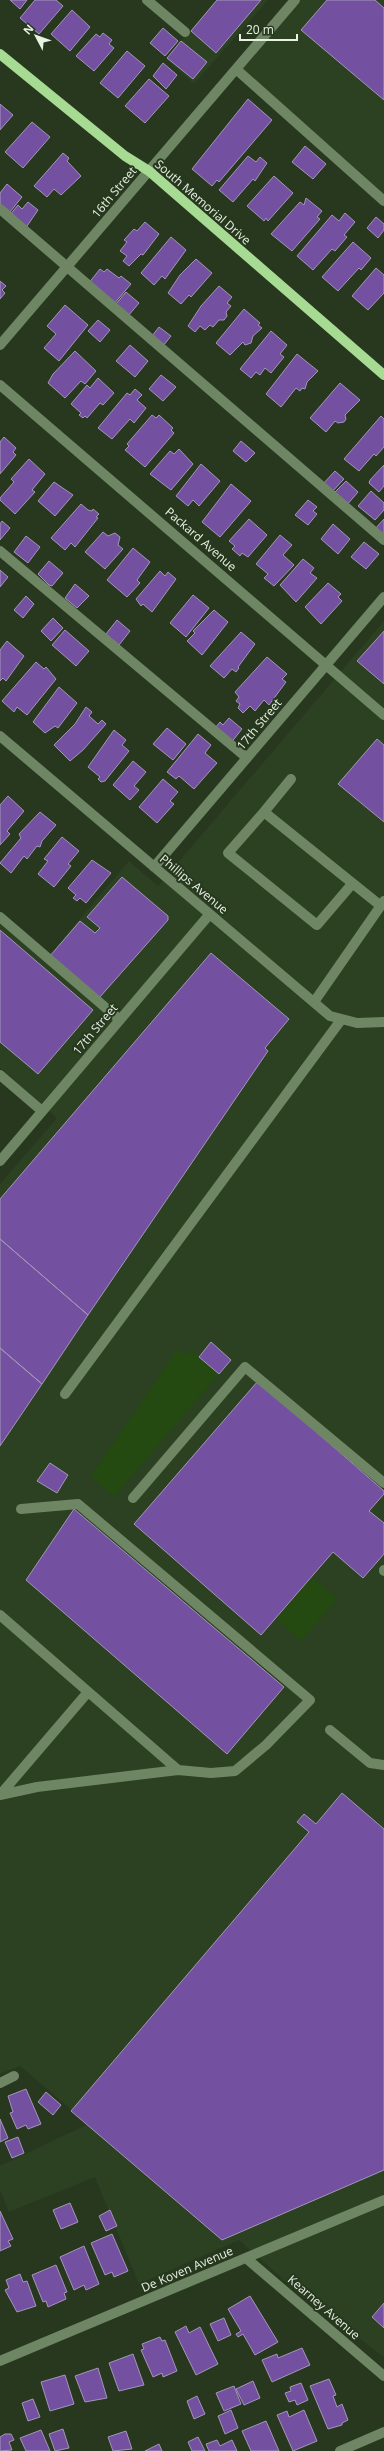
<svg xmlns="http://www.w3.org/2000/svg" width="384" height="2451" font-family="'Open Sans',sans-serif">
  <rect width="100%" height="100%" fill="#27381f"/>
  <path fill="#2b4122" d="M216,0H268L194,84L166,59Z
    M295,0H384V201L236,69Z
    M384,621V2357L294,2289L239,2240L139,2284L95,2177L9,2212L0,2190V2166L88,2124L20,2066L0,2074V1184L57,1118L0,1068V921L45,960L129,861L158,886Z"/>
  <path fill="#244911" d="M177,1350L185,1355L192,1351L219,1374L114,1497L91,1476Z
    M312,1577L338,1599L301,1641L276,1619Z"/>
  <path fill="#7450a1" stroke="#a397b7" d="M10,0H27L20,9Z
    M35,0H56L63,6L39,34L20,18Z
    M217,0H261L216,53L191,31Z
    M327,0H375L384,8V100L301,30Z
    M72,10L90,27L70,51L51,34Z
    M163,28L178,41L165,56L150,43Z
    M103,33L112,40L109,44L114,48L94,71L76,56L96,34L100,37Z
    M181,41L207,62L193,79L167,58Z
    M127,51L145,66L118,98L100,83Z
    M163,63L177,75L166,89L153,76Z
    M149,79L169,96L145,123L125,106Z
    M248,99L272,120L219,182L217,180L212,186L192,169Z
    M0,104L13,115L0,130Z
    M32,122L50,137L23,168L5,152Z
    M305,146L326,164L313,179L292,162Z
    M63,153L69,158L67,161L81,176L61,195L54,189L47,197L34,186Z
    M248,156L256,162L260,157L267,163L255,181L253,179L233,202L219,190Z
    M274,176L293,193L268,221L266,218L264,221L247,206Z
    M7,184L22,197L10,212L0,204V193Z
    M306,198L322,211L317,217L320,219L292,251L271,234L300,202L304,205Z
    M28,202L38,210L25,229L9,216L18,205L22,209Z
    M345,213L355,222L344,235L347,237L335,251L332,249L313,270L297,256L332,215L339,221Z
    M376,217L384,224V230L378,238L367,228Z
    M145,222L159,234L143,255L141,254L129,266L123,261L127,256L120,251L127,242L124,240L134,229L137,231Z
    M171,237L186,250L165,279L162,276L154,285L141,273Z
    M353,242L371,258L361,270L359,268L338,291L322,277Z
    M196,259L212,273L191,297L189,295L181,304L168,293L180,275Z
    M376,268L384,275V293L368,310L352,296Z
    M100,269L104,272L107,269L119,278L121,276L131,284L113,305L88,284Z
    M0,281L6,286L2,290L5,293L0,299Z
    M219,286L232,297L227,303L231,306L226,312L227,316L224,320H219L213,327L210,325L205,330L200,326L195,332L188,326L201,306Z
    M126,292L139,303L128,316L115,305Z
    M65,305L88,325L59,361L44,348L56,334L47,326Z
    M244,309L260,323L258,325L262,328L253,336L251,343L245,345L243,342L230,355L216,343Z
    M98,320L110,330L100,342L88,331Z
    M159,327L171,336L163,346L152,336Z
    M271,331L287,345L280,354L284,357L271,373L265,368L260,375L256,372L251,378L240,369Z
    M130,345L148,361L135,377L116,361Z
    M75,351L96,371L85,384L81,381L65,398L48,383L53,374Z
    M297,354L318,371L307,382L305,389L302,388L300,391L296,388L281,407L266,394Z
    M161,375L176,387L163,401L149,389Z
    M98,378L114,393L103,405L100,403L87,418L85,416L83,418L79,415L81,413L71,404L87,385L90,388Z
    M340,383L360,400L345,415L346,419L344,422L338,423L335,421L326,432L310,418Z
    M135,389L142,395L137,400L146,408L134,423L130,419L112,439L98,428L127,393L130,395Z
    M152,415L156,418L159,415L173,428L171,430L174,433L145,467L125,450L129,446L127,444Z
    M381,416L384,419V447L376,456L374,454L359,471L344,459Z
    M4,437L16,448L13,452L16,455L0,474V442Z
    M241,441L255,453L246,462L233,451Z
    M179,449L193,464L171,490L150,474L170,451L174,454Z
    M29,459L45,474L32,490L35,492L15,514L0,500V498L14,482L11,479Z
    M201,464L220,481L199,506L193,500L188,506L176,496Z
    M384,465V486L379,492L369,483L370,480Z
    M335,471L344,479L331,493L322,485Z
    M346,481L358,492L346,506L333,494Z
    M54,482L73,495L55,516L38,501Z
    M231,484L251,501L220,537L202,522Z
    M371,491L384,503V510L375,520L358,506Z
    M308,500L317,507L313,511L317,514L308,525L295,515Z
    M81,504L88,510L92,511L93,509L99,514L96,517L98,518L75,547L71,543L65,550L51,538Z
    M249,519L267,535L248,557L242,553L240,556L232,549L235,546L229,541Z
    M384,519V539L374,530Z
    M2,521L10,528L0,540V524Z
    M333,524L350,539L338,554L321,539Z
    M103,532L108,536L115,533L120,537L118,545L123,549L105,569L85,552Z
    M280,535L292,545L283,555L294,565L274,586L264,578L268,574L256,564Z
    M26,536L40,547L28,563L14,552Z
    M364,542L379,554L366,569L351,557Z
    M133,548L150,562L137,580L140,583L127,597L107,580Z
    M303,559L314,568L310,573L317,578L296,602L280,585Z
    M49,561L63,573L52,586L49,585L38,574Z
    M0,570L8,577L0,587Z
    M160,571L165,576L168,572L176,579L152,612L143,604L141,606L136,599Z
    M328,583L341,594L338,597L342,601L321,624L305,607Z
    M75,584L89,596L77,608L65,598Z
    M193,595L209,608L186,637L170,623Z
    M26,596L34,604L23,618L14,610Z
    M214,610L228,622L202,655L187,641L195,633L193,631Z
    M53,618L63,628L51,641L41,631Z
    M117,620L130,631L119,645L106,634Z
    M65,630L89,651L76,666L52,645Z
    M384,631V684L357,661Z
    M241,632L255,644L238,667L239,668L236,672L232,669L224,678L210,666Z
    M7,641L24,656L6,681L3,678L0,681V650Z
    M267,657L287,674L282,679L286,682L269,705L264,700L255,711L250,706L243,713L238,708L240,704L236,701L239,697L235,692Z
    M36,662L44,669L46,667L56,679L27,715L17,707L14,712L2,701Z
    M59,687L77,703L58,728L55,726L45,733L33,722Z
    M86,707L92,712L89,716L98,724L102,720L106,724L83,750L70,761L54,745L75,724Z
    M229,718L242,729L230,744L215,728L220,722L223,725Z
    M167,728L186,744L173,760L153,744Z
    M114,730L126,740L122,745L129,751L105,781L101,782L98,779L100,777L88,767Z
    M198,734L211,745L205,753L217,763L194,789L179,776L176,779L167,772Z
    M377,739L384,745V822L338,784Z
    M133,761L146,772L134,786L139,790L130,800L113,785Z
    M163,779L178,792L170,801L174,804L157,823L139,807Z
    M8,796L24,811L7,831L10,834L0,845V805Z
    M40,812L56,825L42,841L40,847L37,846L27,859L24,856L11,873L0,863L21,838L19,834Z
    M62,837L79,851L68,864L71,866L54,887L38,874L48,861L44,859Z
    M92,860L111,873L86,903L80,898L77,901L73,898L76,895L68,888Z
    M122,877L168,916V920L99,998L50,956L80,921L95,933L100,928L87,917Z
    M0,930L93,1010L38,1074L0,1042Z
    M211,953L289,1019L265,1048L268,1051L88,1315L0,1239V1199Z
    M0,1239L88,1315L42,1384L0,1348Z
    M211,1342L231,1360L219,1374L199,1357Z
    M0,1348L42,1384L0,1446Z
    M258,1381L384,1491V1494L369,1511L384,1523V1554L363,1578L333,1552L261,1635L134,1524Z
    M50,1463L68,1475L57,1493L37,1481Z
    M74,1509L284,1687L227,1754L26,1580Z
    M342,1793L384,1829V2170L222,2240L71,2111L309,1832L297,1822L304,1814L316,1824Z
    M26,2089L41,2124L28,2129L26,2125L17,2129L10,2113L13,2112L8,2096Z
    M46,2092L61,2105L53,2115L38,2102Z
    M0,2119L8,2138L0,2142Z
    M18,2137L24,2153L12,2158L5,2142Z
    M70,2203L78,2222L61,2229L53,2210Z
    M110,2210L117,2226L106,2231L99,2216Z
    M0,2211L13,2239L8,2241L11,2246L0,2251Z
    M112,2234L128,2271L114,2277L112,2272L105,2275L91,2243Z
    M84,2246L99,2284L86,2290L84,2285L74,2290L60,2257Z
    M56,2265L67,2292L64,2293L66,2299L48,2307L46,2301L43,2302L32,2275Z
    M20,2274L23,2282L27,2281L36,2306L17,2312L5,2290L9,2288L6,2280Z
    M250,2296L278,2342L255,2355L243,2334L238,2337L236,2334L241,2331L228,2309Z
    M384,2303V2328L372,2317Z
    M224,2318L231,2335L218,2341L210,2324Z
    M186,2326L189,2333L200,2327L218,2364L196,2375L175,2332Z
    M160,2337L162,2341L165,2340L177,2371L163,2377L162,2373L153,2377L141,2350L144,2349L142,2344Z
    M302,2348L310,2365L272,2382L262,2360L277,2354L278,2358Z
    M133,2354L144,2385L119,2391L109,2363Z
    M98,2368L107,2398L85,2402L75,2376Z
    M65,2375L74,2404L50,2411L41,2382Z
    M329,2379L336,2395L333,2396L337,2407L342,2404L348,2420L342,2423V2425L328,2429L310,2386Z
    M253,2381L260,2398L244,2405L236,2389Z
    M301,2383L308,2400L297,2405L295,2400L289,2402L285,2393L291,2391L290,2387Z
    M234,2386L241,2404L224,2411L216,2393Z
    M197,2396L205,2414L194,2419L187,2401Z
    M33,2399L40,2417L28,2421L22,2403Z
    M231,2410L238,2428L225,2434L218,2416Z
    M304,2410L317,2441L293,2451L277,2415L287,2411L289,2417Z
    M266,2421L279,2451H251L242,2431Z
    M63,2429L69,2448L55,2451L49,2434Z
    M41,2430L50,2451H26L20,2438Z
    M126,2431L132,2449L113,2451L108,2437Z
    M5,2434H11L14,2440L9,2442L12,2450L0,2451V2437Z
    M198,2437L205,2451H192L188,2442Z
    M217,2440L220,2446L232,2440L237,2451H209L206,2444Z
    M159,2444L162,2451H145Z"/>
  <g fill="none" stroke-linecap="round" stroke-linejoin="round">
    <path stroke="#6e8664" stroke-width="10" d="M147,0L185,32
      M236,69L384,201
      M0,209L384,540
      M0,345L295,0
      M0,385L384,715
      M0,551L247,758
      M0,736L330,1016L357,1023L384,1022
      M264,812L291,779
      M154,867L384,597
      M352,884L317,925L228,853L264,812L381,906
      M0,917L120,1020
      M314,1002L384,901
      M0,1075L42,1111
      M0,1161L209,915
      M65,1394L341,1020
      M133,1498L245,1367L384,1483
      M384,1570V1571
      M0,1615L178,1770
      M330,1730L370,1763L384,1765
      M0,1795L37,1787L178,1770L211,1773L235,1771L266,1745L310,1700L78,1504L21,1509
      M0,1795L88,1692
      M0,2083L14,2076
      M246,2258L384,2376
      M0,2361L384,2200
      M340,2451L384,2432"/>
    <path stroke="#a7da93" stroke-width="10" d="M0,54L125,156L149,171L384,375"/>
  </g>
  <g text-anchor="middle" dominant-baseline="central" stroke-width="4" stroke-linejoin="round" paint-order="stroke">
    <g font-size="12" fill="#e7f2e2" stroke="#27381f">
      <text transform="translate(114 192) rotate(-50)">16th Street</text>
      <text transform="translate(203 202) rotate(41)">South Memorial Drive</text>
      <text transform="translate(201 539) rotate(41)">Packard Avenue</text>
      <text transform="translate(259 724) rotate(-50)">17th Street</text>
      <text transform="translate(194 884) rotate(40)">Phillips Avenue</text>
      <text transform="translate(95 1029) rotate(-50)">17th Street</text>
      <text transform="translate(187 2269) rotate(-23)">De Koven Avenue</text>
      <text transform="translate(324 2307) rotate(41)">Kearney Avenue</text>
    </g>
  </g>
  <g transform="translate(36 36) rotate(311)" stroke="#27381f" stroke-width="3" paint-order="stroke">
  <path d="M0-3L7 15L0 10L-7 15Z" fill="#e7f2e2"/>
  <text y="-6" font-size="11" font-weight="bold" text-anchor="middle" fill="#e7f2e2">N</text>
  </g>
  <path d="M240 34v6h57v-6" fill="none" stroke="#e7f2e2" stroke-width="2"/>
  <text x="246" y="34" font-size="12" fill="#e7f2e2" stroke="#27381f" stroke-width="3" paint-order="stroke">20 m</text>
</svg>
